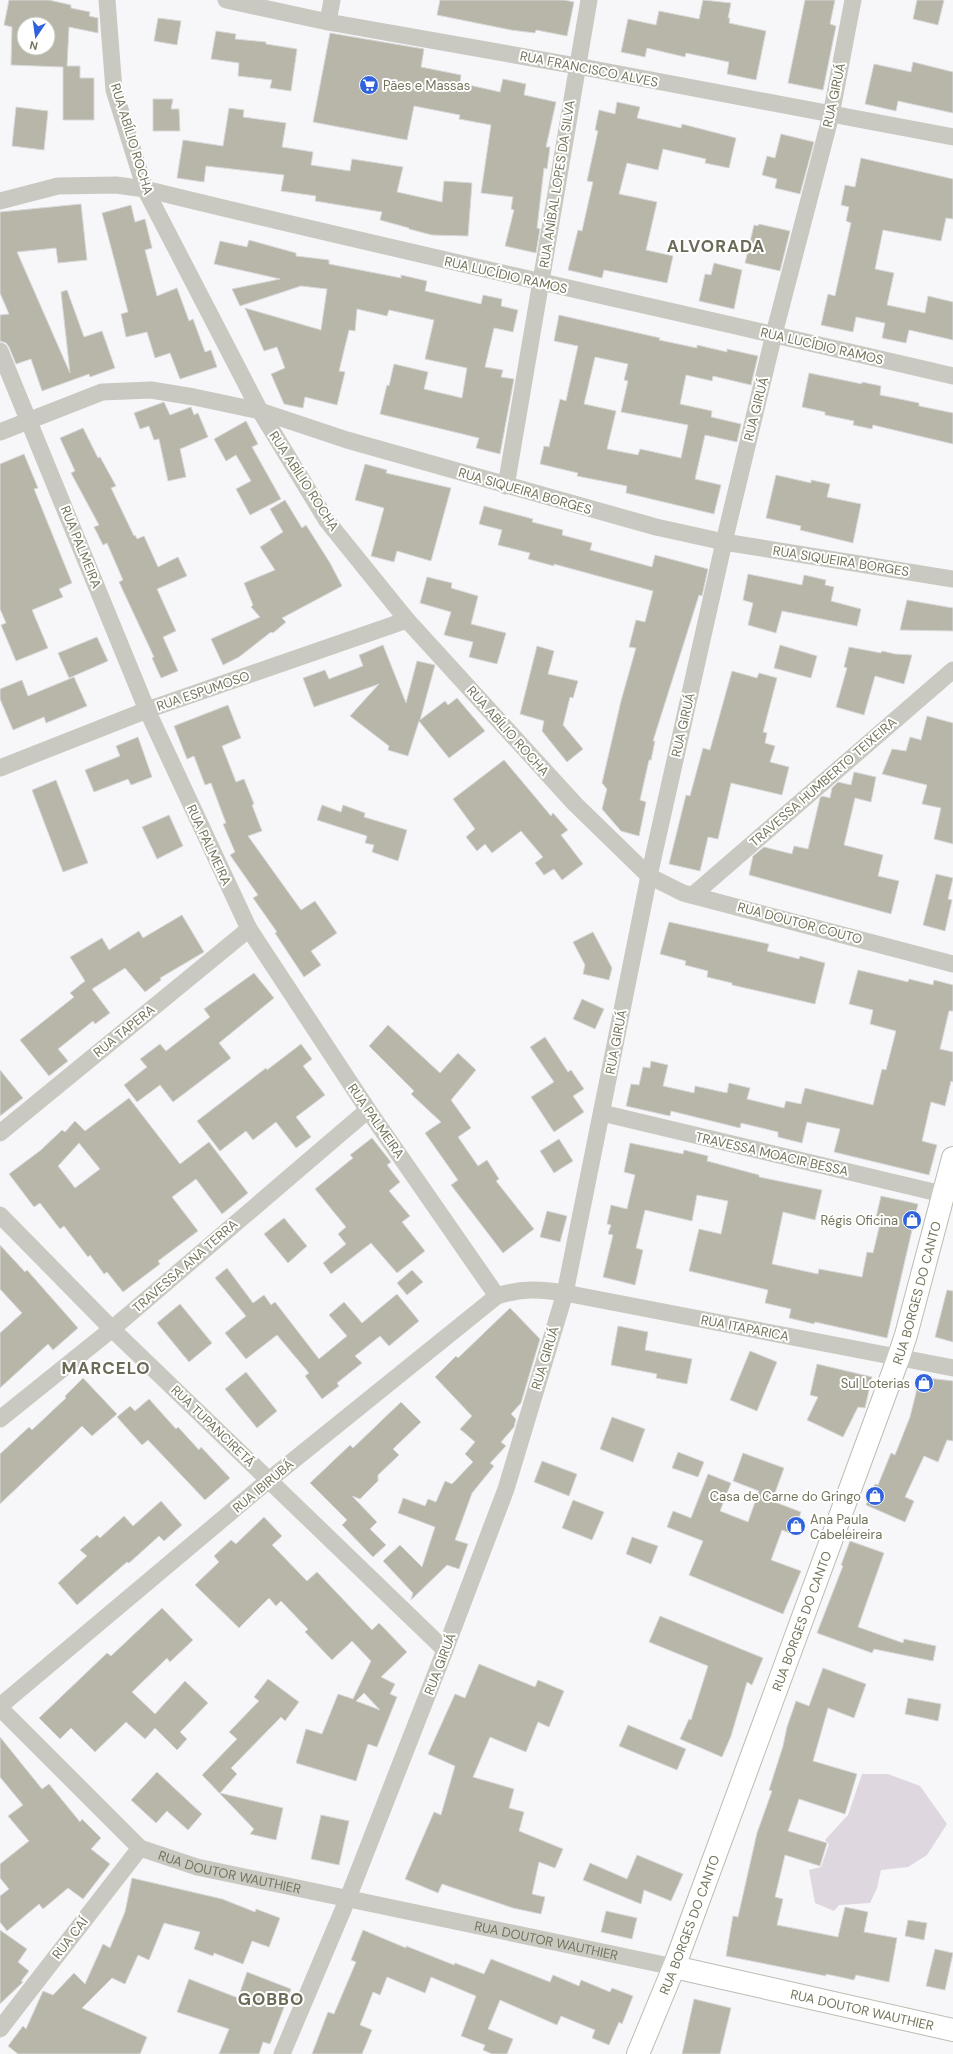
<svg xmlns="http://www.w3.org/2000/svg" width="953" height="2054" font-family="'DM Sans',sans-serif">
  <rect width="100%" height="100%" fill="#f7f6f8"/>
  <path fill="#dfd7df" d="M862,1774H888L920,1786L947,1824L927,1855L908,1867L881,1870L877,1888L870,1903L839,1905L834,1911L815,1903L809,1870L821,1867L829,1844L825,1840L848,1815Z"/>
  <path fill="#b7b6a8" stroke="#d9d8da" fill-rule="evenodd" d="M9,0H49L71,5V8L90,12L89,16L98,18V33L69,27L67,66H80V78H94V120H63V67L11,65L12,27L4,25ZM24,24H48V48H24Z
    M440,0H564L574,2L567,36L536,30L535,33L511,30L437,15Z
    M703,0L731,3L728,18H730L729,23L766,31L756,80L727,74L729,62L686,53L685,57L647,48L645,57L621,52L628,19L656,25L659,11L699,19Z
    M805,0H835L830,24L836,26L823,90L788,83Z
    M917,0H944L938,25L913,19Z
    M158,18L181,21L177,45L154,41Z
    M216,31L236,34L235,39L266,42V44L297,49L291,91L270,88L272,80L238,76L239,63L211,59Z
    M330,33L424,49L421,67L461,75L460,83L500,92L503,79L526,84L524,95L556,102L546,147H550L547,169L544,168L537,228L540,229L536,253L505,246L514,210L511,209L513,197L481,193L491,125L459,119L460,115L414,106L407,140L313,122Z
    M913,62L953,72V113L898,101L896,111L865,104L874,64L911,72Z
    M153,99H173L171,109H179L180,131H153Z
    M617,102L640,107L637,118L681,128L682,124L736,138L729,168L705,163L706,159L663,149L658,170L627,163L619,194L657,202L646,250L673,256L667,283L604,270L602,278L568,270L578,230L582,231L593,182L587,181L598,131L595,130L599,110L615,114Z
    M16,107L48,111L44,150L12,146Z
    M229,108L244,110L243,117L286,123L282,147L313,152L311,165L350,171L352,159L403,167L397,192L442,202L444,181L472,183L468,236L432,235L409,229V228L380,220L382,212L315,201L316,196L281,191L284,175L206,166L204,182L177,178L183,140L223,146Z
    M781,134L814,142L800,194L775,188L777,179L762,175L767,156L775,158Z
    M861,158L953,179V219L946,218L941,241L883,230L875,269L894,273L887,305L925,313L928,296L953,302V340L909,330L906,343L882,338L885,323L856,317L853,332L821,325L828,294L835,296L851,223L846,221L849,207L841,205L845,185L855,187Z
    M81,204L87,260L58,263L56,248L17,252L70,373L61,292L67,290L84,337L102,331L115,368L90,377L89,374L42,391L31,359L16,364L9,347L6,343L0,341V315L9,314L0,293V212Z
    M131,205L135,222L145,219L152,248L145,250L157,296L177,288L189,321L193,319L205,352L211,350L217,367L180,379L170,353L155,358L147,332L126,337L121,314L128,312L102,213Z
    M759,224L790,231L780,271L745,263L754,225L758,226Z
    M249,240L296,253V256L329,260V264L401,278V275L427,281L425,291L481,304L483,295L502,299L501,306L518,310L513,332L494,328L485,367L503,370L501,377L514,379L500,454L476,448L479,438L380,414L387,385L389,386L394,364L428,372L424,389L462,398L467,368L425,359L434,320L389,310L387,316L357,309L355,331L349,330L339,371L345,372L337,405L305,397L303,408L284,404L271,374L285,368L277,347L264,351L245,308L321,330L327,289L301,286L240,306L232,289L280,279L214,264L220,241L247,247Z
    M714,263L742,270L734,309L699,301L705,274L711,275Z
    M559,315L660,338L659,340L697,348V345L727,352V349L758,356L751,385L713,376L712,381L686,375L680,404L712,411L711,417L741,424L737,442L705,435L695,479L721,485L714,514L626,493L627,486L577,476L578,473L540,464L544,446L549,447L560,399L566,401L578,346L554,341ZM595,357L628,364L624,380L628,381L621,412L688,425L681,458L640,449L638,455L607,449L616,411L584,404Z
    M809,373L862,384V382L881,386L880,395L919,403V406L953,413V444L873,425L872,429L853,425L854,421L825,415V412L802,407Z
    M164,402L170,415L191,407L194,415L198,413L208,437L180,449L186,477L168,481L159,439L154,440L149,426L140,429L134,413Z
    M246,421L258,444L252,447L281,499L250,515L236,489L251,481L236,455L226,461L214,439Z
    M83,428L98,458L100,457L116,486L111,488L134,536L135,535L137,539L144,536L158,567L178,557L187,576L157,589L176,631L163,637L178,671L161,678L152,658L154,657L119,582L123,580L107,543L103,545L94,527L99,525L71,473L75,471L60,438Z
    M24,454L38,488L34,489L72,583L59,589L63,597L32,610L48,648L16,661L1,625L6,623L0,609V464Z
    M365,464L387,470L386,473L451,488L431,561L397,551L394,562L371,556L384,508L355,500Z
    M776,475L811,483V480L830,484L827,497L861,504L853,543L800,530L801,526L766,518Z
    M285,500L302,528L306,525L330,563L342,586L282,618L286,622L273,633L271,632L239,657L223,665L211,639L260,617L251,607L253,605L244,583L275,570L260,547L283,532L270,509Z
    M484,506L533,519L532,522L563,530L562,535L592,543L590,550L652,567L655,555L708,569L702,596L699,595L653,741H655L651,760H649L640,800L646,802L639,836L621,831L602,809L607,789L602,783L621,701L636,648L629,647L636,620L645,622L653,591L554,564V566L528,559L530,553L498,545L502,530L479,524Z
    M748,574L802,585L804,575L826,580L825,585L834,587L831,601L861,609L857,626L782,611L776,633L748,625L753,603L743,600Z
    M427,577L452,583L451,588L478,596L471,624L506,633L497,664L469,657L473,642L444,635L451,612L420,603Z
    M907,600L953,608V631L900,630Z
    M97,637L108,661L69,678L58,653Z
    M383,645L406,703L417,661L435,665L420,720L445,701L448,705L457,698L485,731L449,758L419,721L408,756L388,750L389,746L350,716L379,684L314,707L303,678L325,670L329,679L363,666L359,655Z
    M780,645L817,656L811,678L774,668Z
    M537,646L554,651L548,674L578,681L573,698L570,697L563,725L583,749L567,762L542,731L544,721L520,714Z
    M849,647L881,653L882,651L895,654L912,655L904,684L875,676L864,715L836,707L847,668L844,667Z
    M732,671L757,678L759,673L777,678L763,732L767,733L765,743L775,746L770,762L789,767L782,795L731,783L718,839L708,837L700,871L669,864L686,795L690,796L703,748L710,750Z
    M74,677L87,706L46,723L44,717L13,730L0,699V689L22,680L28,696Z
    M228,705L241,738L222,746L236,782L244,779L254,804L252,805L262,831L248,836L301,910L315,901L337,933L311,951L321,965L304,977L275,933L277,932L253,898L258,895L230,855L235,852L223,824L226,823L211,783L205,785L194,756L187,759L174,726Z
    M927,716L953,723V844L934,839L941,808L922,804L927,785L882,774L892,749L906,751L910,737L921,740Z
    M138,737L152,777L131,785L128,779L94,792L85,770L120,756L116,746Z
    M504,760L551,816L553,813L568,830L561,835L583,864L562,880L554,869L544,875L535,863L543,857L521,831L492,853L485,844L477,851L466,837L475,829L453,799Z
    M854,772L876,777L871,802L855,798L844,845L883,855L878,876L899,881L891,914L749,875L753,856L764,847L792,854L794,846L808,849L820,798L822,796L830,798L832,788L838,782L851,785Z
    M56,780L88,863L63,872L32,790Z
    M322,805L341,812L343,805L365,813L364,817L407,830L398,861L372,852L374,845L365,843L367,836L317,820Z
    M169,815L183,846L157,859L142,827Z
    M936,874L953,878L948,899L952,900L945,931L923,925Z
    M182,915L204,952L160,978L161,980L145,992L125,968L92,989L110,1013L95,1024L93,1021L58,1049L68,1061L49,1076L20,1040L74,997L70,993L85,981L70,957L102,938L109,950L139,931L143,938Z
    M669,922L769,944L767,951L799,959L800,956L825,963L815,1004L732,985V983L707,977L708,971L685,965L686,961L660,954Z
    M593,932L612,968L609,980L583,974L585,965L573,942Z
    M858,970L908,982L909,979L933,985L934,980L953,985V1011H949L940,1049L953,1052V1082L951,1081L945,1106L931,1102L922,1141L937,1145L929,1175L834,1152L840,1129L807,1122L802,1143L778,1137V1132L741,1123L740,1128L671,1111L670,1116L626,1106L631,1084L639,1085L643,1067L650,1068L651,1061L668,1065L663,1086L694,1093L695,1086L727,1093L729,1083L750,1088L747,1099L784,1108L786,1101L801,1104L805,1088L873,1105L882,1069L886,1070L896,1031L870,1024L873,1010L849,1004Z
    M254,973L274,998L219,1043L231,1058L173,1102L160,1085L137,1102L124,1085L147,1067L140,1059L160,1044L166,1051L210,1017L204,1009Z
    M582,999L604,1009L595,1029L573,1019Z
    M388,1025L440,1073L458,1053L476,1070L451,1100L471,1128L458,1137L478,1166L487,1160L499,1179L496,1181L534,1229L503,1253L451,1185L458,1180L425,1133L441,1122L411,1094L414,1091L369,1046Z
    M545,1037L568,1072L571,1070L584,1089L573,1096L584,1112L554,1132L531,1097L554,1082L530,1047Z
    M301,1044L312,1059L303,1066L325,1095L296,1117L311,1137L296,1148L276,1122L253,1140L246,1131L220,1151L197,1121L266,1068L267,1070Z
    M0,1070L23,1098L0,1116Z
    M129,1098L180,1164L209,1142L248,1193L222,1214L196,1179L172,1197L198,1231L158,1261L160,1264L123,1292L107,1272L104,1274L90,1255L88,1257L64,1226L60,1229L40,1203L34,1207L9,1174L41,1150L62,1130L65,1132L75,1121L85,1131ZM79,1143L100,1169L75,1188L58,1166Z
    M372,1138L391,1162L387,1165L400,1182L389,1191L410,1216L402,1222L425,1251L397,1273L371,1243L331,1274L323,1263L346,1244L338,1234L346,1227L315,1189L353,1158L350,1155Z
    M559,1139L573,1161L554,1173L540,1151Z
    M630,1143L683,1154L684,1150L708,1156L707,1161L759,1175V1177L822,1190L815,1220L783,1212L772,1264L818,1274L819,1269L862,1277L867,1252L873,1253L880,1224L875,1222L881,1196L918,1204L887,1338L815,1322L814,1324L789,1318L791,1309L765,1303L768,1290L689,1271L699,1229L721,1234L728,1201L697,1195L692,1221L645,1210L636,1248L643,1250L635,1285L603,1277L613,1235L608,1234L611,1225L607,1224L611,1205L627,1209L635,1175L624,1172Z
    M547,1211L567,1216L560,1242L540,1237Z
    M284,1218L307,1246L288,1263L264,1234Z
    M0,1245L25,1272L27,1270L78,1328L53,1350L48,1344L0,1388V1333L22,1313L0,1289Z
    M227,1268L253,1303L264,1295L271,1305L275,1302L319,1359L347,1336L329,1315L344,1302L362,1323L397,1294L419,1321L389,1346L380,1336L355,1356L362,1363L337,1383L339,1386L322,1399L305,1376L309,1373L277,1335L246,1359L225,1333L246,1316L215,1278Z
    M412,1270L423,1282L407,1295L397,1283Z
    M947,1290L953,1291V1342L935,1337Z
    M180,1304L212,1343L189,1362L157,1323Z
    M510,1308L540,1339L521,1403L511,1414L516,1419L514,1427L501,1442L506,1446L490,1463L494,1466L472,1493L455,1540L468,1544L459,1569L447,1565L411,1600L413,1593L383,1561L400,1545L422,1567L435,1527L398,1513L403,1498L425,1506L428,1499L436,1502L445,1481L452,1484L473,1462L465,1454L475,1442L460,1429L472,1416L435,1377L456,1356L458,1358Z
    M618,1326L648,1332L645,1350L692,1359L687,1384L656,1378L657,1374L611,1365Z
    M750,1351L777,1362L757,1411L730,1400Z
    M817,1364L872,1377L865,1408L858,1407L843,1437L807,1420L818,1397L810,1395Z
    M246,1372L277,1411L257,1428L225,1389Z
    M920,1377L953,1381V1441L947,1440L938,1462L924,1456L905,1497L914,1501L905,1522L866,1505L875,1484L878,1485L891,1453L895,1455L910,1417Z
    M83,1378L117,1414L92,1436L82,1426L0,1504V1454L29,1427L32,1430L66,1398L65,1396Z
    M149,1399L176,1429L178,1427L199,1450L201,1447L230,1478L205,1500L148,1440L142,1445L117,1417L130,1406L135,1411Z
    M401,1402L421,1422L393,1449L399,1455L378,1475V1481L360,1499L352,1496L377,1522L370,1529L386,1545L373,1557L342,1525L347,1520L310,1483L350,1445L353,1448Z
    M612,1417L645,1429L633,1462L600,1449Z
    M678,1452L704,1462L698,1477L672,1468Z
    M743,1453L784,1468L772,1501L801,1512L793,1534L782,1530L771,1560L801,1571L783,1614L689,1575L703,1541L667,1527L673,1511L691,1518L708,1474L731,1483L720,1511L748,1522L759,1491L733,1481Z
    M542,1461L577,1474L569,1496L534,1482Z
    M573,1500L604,1512L592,1540L562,1528Z
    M161,1501L182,1525L164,1541L159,1536L129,1563L127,1562L77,1605L58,1583L87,1556L80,1550L97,1535L100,1538L124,1516L133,1526Z
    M264,1517L282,1536L272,1545L307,1581L317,1572L372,1630L379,1623L407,1652L381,1677L395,1684L390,1694L397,1697L377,1747L368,1744L356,1781L296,1763L306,1729L322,1734L338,1694L353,1699L371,1661L352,1641L332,1660L305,1632L308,1629L281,1601L276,1606L269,1598L239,1628L195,1585L219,1562L214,1556L231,1540L236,1544ZM364,1693L380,1710L356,1701Z
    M632,1537L658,1546L651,1564L626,1554Z
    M850,1541L884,1553L858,1627L903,1643L904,1639L936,1646L933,1661L874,1649L872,1653L817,1633L843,1566L841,1565Z
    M162,1608L193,1640L170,1662L167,1658L132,1692L155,1714L185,1681L208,1703L180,1732L187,1739L177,1750L155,1728L145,1739L126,1722L95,1752L71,1728L60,1739L39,1718L107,1653L111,1656Z
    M660,1616L763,1658L752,1685L747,1682L731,1736L722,1757L680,1739L689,1719L691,1720L708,1666L649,1642Z
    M479,1664L535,1687L538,1680L564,1691L549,1727L538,1722L526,1752L490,1737L473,1777L514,1789L509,1808L524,1812L519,1831L563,1849L555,1868L539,1862L532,1894L545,1897L541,1914L513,1908L442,1884L438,1893L405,1879L434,1812L441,1815L455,1766L428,1754L455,1694L465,1698Z
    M823,1668L866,1684L854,1718L828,1708L813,1761L857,1774L845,1814L799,1799L788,1831L827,1843L820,1866L785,1855L775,1897L783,1899L777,1925L838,1937L845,1907L868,1912L864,1932L897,1938L889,1982L856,1975L854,1980L826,1974V1976L726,1956L733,1916L738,1917L757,1833L772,1791L769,1790L783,1746L787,1727L796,1701L809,1706Z
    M268,1679L299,1702L285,1721L281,1717L231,1768L237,1774L220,1793L283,1808L276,1840L250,1834L254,1829L202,1775L237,1739L229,1732L259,1701L254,1697Z
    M908,1698L941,1704L938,1721L905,1714Z
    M628,1725L686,1749L677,1770L619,1746Z
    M0,1737L42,1789L49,1784L80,1822L82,1819L101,1838L91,1849L110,1864L83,1899L68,1888L43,1909L39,1904L7,1931L0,1922V1896L9,1889L0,1878V1864L29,1841L8,1816L23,1805L0,1777Z
    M157,1772L202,1814L188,1830L167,1811L156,1823L131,1800Z
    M321,1815L349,1821L339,1865L311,1859Z
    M637,1855L683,1874L671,1901L644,1890L641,1904L583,1880L590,1863L627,1879Z
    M132,1878L222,1899L255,1912L256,1909L280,1918L269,1947L252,1941L243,1964L214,1953L213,1956L194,1949L200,1932L164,1923L149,1960L138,1955L125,1984L112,1978L82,2008L147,2037L140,2054H18L8,2046L23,2026L26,2029L43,1991L53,1995L74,1973L85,1984L103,1944L110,1948L125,1912Z
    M606,1911L637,1918L632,1939L601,1932Z
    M908,1920L927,1923L924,1940L905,1936Z
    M0,1930L27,1949L18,1962L29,1971L21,1981L23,1982L0,2004Z
    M363,1930L406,1948V1946L454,1965L455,1963L484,1974L491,1959L550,1982L553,1975L579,1986L581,1980L610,1992L612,1988L633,1996L622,2024L619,2022L609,2045L592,2038L595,2030L561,2016L557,2025L500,2000L488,2029L513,2039L507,2054H492L483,2050L485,2045L461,2036L476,1996L431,1977L425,1993L387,1977L380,1995L373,1992L360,2025L372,2030L362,2054H312L328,2012L334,2014L356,1962L351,1960Z
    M935,1949L953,1953L945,1990L926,1986Z
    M247,1972L291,1989L270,2044L263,2042L259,2054H219L229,2029L177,2012L189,1979L238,1998Z
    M694,1999L731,2008L720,2054H682Z"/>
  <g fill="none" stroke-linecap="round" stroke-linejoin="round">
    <g stroke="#bcbcb2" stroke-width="24">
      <g id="secondary">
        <path id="s2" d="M674,1967L953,2030"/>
        <path id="s3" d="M638,2054L674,1967L898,1359L906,1335L953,1158"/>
      </g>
    </g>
    <g stroke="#c9c9c2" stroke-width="17">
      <path d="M107,0L114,90L145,189L260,411L327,521L407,620L575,804L649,876L683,893L953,964"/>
      <path d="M226,0L328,22L577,66L953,137"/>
      <path d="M328,22L332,0"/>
      <path d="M0,201L58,186L116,185L145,189C413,255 684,313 953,376"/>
      <path d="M0,351L147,710L249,929L368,1110L497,1296"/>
      <path d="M0,432L102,392L151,390L194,397L260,411L347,440L656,527L724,542L953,579"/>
      <path d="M506,486L589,0"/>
      <path d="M0,768L147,710L407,620"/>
      <path d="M693,895L953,670"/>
      <path d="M602,1113L942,1194"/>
      <path d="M0,1133L249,929"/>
      <path d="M0,1215L112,1329L445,1650"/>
      <path d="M0,1419L112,1329L368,1110"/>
      <path d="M0,1706L269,1480L497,1296C521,1288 540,1289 565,1293L953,1368"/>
      <path id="s1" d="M0,1708L140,1848L197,1867L674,1967"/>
      <path d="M0,2029L140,1848"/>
      <path d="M282,2054L348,1898L445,1650L506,1489L565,1293L649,876L724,542L774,334L831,115L853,0"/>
    </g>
    <use href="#secondary" stroke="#fff" stroke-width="22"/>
  </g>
  <defs>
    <g id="supermarket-disc" transform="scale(1)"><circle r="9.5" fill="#3062de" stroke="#fff"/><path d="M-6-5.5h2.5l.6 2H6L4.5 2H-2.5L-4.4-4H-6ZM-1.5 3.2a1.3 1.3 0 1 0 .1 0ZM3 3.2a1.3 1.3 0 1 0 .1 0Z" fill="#fff"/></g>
    <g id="shop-disc" transform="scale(1)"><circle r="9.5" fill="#3062de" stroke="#fff"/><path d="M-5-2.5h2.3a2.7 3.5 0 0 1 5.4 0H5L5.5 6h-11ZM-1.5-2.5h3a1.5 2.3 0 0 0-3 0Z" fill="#fff"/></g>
  </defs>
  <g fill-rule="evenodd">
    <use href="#supermarket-disc" x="369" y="85"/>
    <use href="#shop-disc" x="912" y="1220"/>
    <use href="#shop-disc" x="924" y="1383"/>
    <use href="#shop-disc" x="875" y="1496"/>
    <use href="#shop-disc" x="796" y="1526"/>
  </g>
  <g text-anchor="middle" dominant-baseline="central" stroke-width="4" stroke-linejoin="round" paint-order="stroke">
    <g font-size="13" fill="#74735b" stroke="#fff">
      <text transform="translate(589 69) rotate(11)">RUA FRANCISCO ALVES</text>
      <text transform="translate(834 95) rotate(-78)">RUA GIRUÁ</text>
      <text transform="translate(132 139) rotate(73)">RUA ABÍLIO ROCHA</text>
      <text transform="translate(557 184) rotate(-81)">RUA ANÍBAL LOPES DA SILVA</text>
      <text transform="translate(506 275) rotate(13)">RUA LUCÍDIO RAMOS</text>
      <text transform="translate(822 346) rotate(13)">RUA LUCÍDIO RAMOS</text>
      <text transform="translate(756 409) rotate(-76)">RUA GIRUÁ</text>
      <text transform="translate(304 481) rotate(57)">RUA ABÍLIO ROCHA</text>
      <text transform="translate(525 491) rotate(16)">RUA SIQUEIRA BORGES</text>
      <text transform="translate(81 547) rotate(68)">RUA PALMEIRA</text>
      <text transform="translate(841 561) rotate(9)">RUA SIQUEIRA BORGES</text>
      <text transform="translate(203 691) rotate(-19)">RUA ESPUMOSO</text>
      <text transform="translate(683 725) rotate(-77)">RUA GIRUÁ</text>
      <text transform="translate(508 731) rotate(48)">RUA ABÍLIO ROCHA</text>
      <text transform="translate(823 782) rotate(-41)">TRAVESSA HUMBERTO TEIXEIRA</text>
      <text transform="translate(209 845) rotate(65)">RUA PALMEIRA</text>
      <text transform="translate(800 923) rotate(15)">RUA DOUTOR COUTO</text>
      <text transform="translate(124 1031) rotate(-39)">RUA TAPERA</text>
      <text transform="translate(616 1042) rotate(-79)">RUA GIRUÁ</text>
      <text transform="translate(376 1121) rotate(55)">RUA PALMEIRA</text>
      <text transform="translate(772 1154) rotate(13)">TRAVESSA MOACIR BESSA</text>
      <text transform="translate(185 1266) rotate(-41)">TRAVESSA ANA TERRA</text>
      <text stroke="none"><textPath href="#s3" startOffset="811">RUA BORGES DO CANTO</textPath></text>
      <text transform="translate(745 1328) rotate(11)">RUA ITAPARICA</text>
      <text transform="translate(545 1358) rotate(-73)">RUA GIRUÁ</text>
      <text transform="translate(213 1426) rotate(44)">RUA TUPANCIRETÃ</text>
      <text transform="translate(263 1486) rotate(-40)">RUA IBIRUBÁ</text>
      <text stroke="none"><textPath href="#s3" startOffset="463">RUA BORGES DO CANTO</textPath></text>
      <text transform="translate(440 1664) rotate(-69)">RUA GIRUÁ</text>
      <text stroke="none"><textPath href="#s1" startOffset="291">RUA DOUTOR WAUTHIER</textPath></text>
      <text stroke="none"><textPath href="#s3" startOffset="139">RUA BORGES DO CANTO</textPath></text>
      <text transform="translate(70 1938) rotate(-52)">RUA CAÍ</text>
      <text stroke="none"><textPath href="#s1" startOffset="615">RUA DOUTOR WAUTHIER</textPath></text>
      <text stroke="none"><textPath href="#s2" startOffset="193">RUA DOUTOR WAUTHIER</textPath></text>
    </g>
    <g font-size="13" fill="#74735b" stroke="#fff" text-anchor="end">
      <text x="383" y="85" text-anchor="start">Pães e Massas</text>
      <text x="898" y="1220">Régis Oficina</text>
      <text x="910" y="1383">Sul Loterias</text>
      <text x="861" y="1496">Casa de Carne do Gringo</text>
      <text x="810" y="1519" text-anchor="start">Ana Paula<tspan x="810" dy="15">Cabeleireira</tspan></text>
    </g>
    <g font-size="17" font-weight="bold" letter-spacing="1" fill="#6b6a56" stroke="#fff">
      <text x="716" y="246">ALVORADA</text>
      <text x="106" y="1368">MARCELO</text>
      <text x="271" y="1999">GOBBO</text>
    </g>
  </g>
  <g transform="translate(36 36) rotate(193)"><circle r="19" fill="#ffffff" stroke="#c7c7bd"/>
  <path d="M0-3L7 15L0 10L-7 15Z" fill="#3062de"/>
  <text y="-6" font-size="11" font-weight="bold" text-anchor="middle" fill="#74735b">N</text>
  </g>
</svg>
